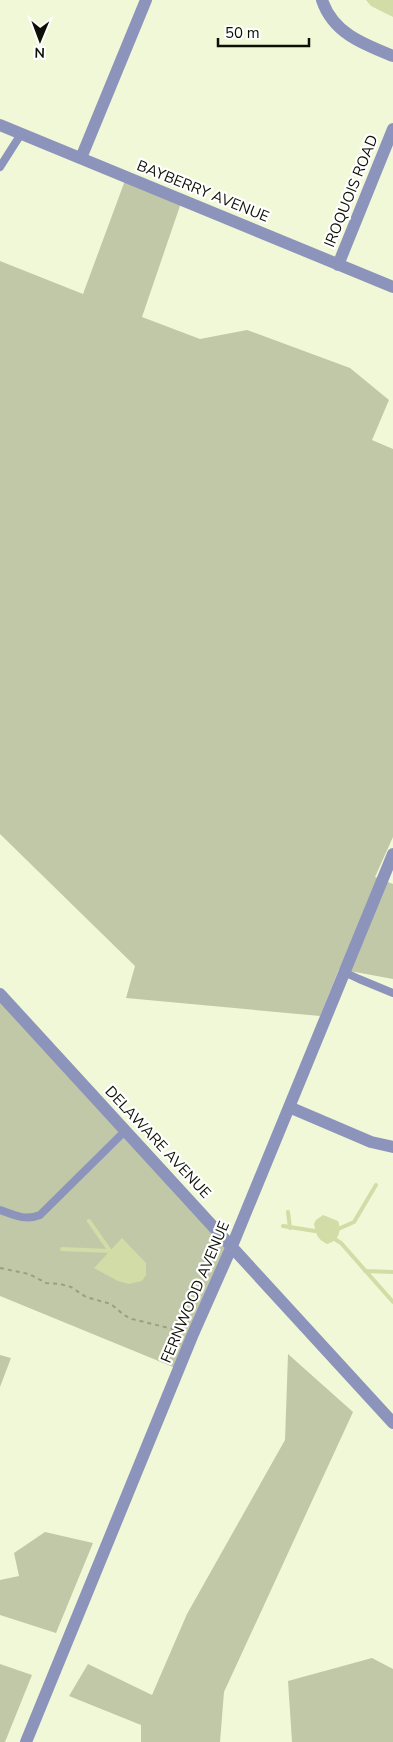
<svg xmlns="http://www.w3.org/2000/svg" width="393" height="1742" font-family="'Nunito Sans',sans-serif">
  <rect width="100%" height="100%" fill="#f1f8d7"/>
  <path fill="#c1c8a8" d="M127,175L183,197L142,317L200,339L247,330L350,368L389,400L372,440L393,449V837L375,877L393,884V979L339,969L320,1016L126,998L135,966L0,834V261L83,294Z
    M0,993L232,1246L178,1369L0,1296Z
    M288,1354L353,1412L224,1692L220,1742H141V1725L69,1696L88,1664L152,1695L187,1614L285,1440Z
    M0,1355L11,1358L0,1387Z
    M45,1532L93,1543L56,1633L0,1615V1580L19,1576L14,1553Z
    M372,1658L393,1669V1742H292L288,1681Z
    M0,1664L32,1675L5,1742H0Z"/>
  <path fill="#d1dca6" d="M366,0H393V17L371,6Z
    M323,1215L338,1221C342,1232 338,1241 327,1244C317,1239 316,1234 314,1224L316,1220Z
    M122,1238L146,1263V1275L142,1281L129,1284L118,1281L94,1268Z"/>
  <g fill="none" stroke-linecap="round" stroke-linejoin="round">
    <path stroke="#d1dca6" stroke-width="4" d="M288,1212L290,1228
      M89,1221L110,1251
      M283,1226L315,1231
      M336,1230L354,1222L376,1185
      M333,1238L341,1243L393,1302
      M62,1249L110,1251
      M365,1271L393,1272"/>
    <path stroke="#999e86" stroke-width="2" stroke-dasharray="4 4" stroke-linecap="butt" d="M0,1268L29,1274L46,1283L60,1284L71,1287L86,1297L111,1304L124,1315L132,1319L181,1331"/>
    <path stroke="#8d94bc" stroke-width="8" d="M0,167L21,134
      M344,972L359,979L393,993
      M0,1210C14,1215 25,1221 40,1215L125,1131"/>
    <path stroke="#8d94bc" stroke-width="12" d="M322,0C333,33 363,44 393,56
      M0,125L393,287
      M81,158L146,0
      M338,265L393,129
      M0,994L393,1423
      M289,1107L371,1142L393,1147
      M26,1742L193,1334L232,1246L393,854"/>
  </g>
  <g text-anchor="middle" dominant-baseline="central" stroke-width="4.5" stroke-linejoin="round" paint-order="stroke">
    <g font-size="15" fill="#0e1005" stroke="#fff">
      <text transform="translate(203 191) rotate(22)">BAYBERRY AVENUE</text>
      <text transform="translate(351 191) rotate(-68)">IROQUOIS ROAD</text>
      <text transform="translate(158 1142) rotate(47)">DELAWARE AVENUE</text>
      <text transform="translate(195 1292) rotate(-67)">FERNWOOD AVENUE</text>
    </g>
  </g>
  <g transform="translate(40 40) rotate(181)" stroke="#ffffff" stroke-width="4" paint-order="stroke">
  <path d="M0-4L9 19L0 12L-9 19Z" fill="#0e1005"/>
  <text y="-8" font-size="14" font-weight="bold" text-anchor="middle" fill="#0e1005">N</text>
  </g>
  <path d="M218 38v8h91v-8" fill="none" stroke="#0e1005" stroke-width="2.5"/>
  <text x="225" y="38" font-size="15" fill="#0e1005" stroke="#ffffff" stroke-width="4" paint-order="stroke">50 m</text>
</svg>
